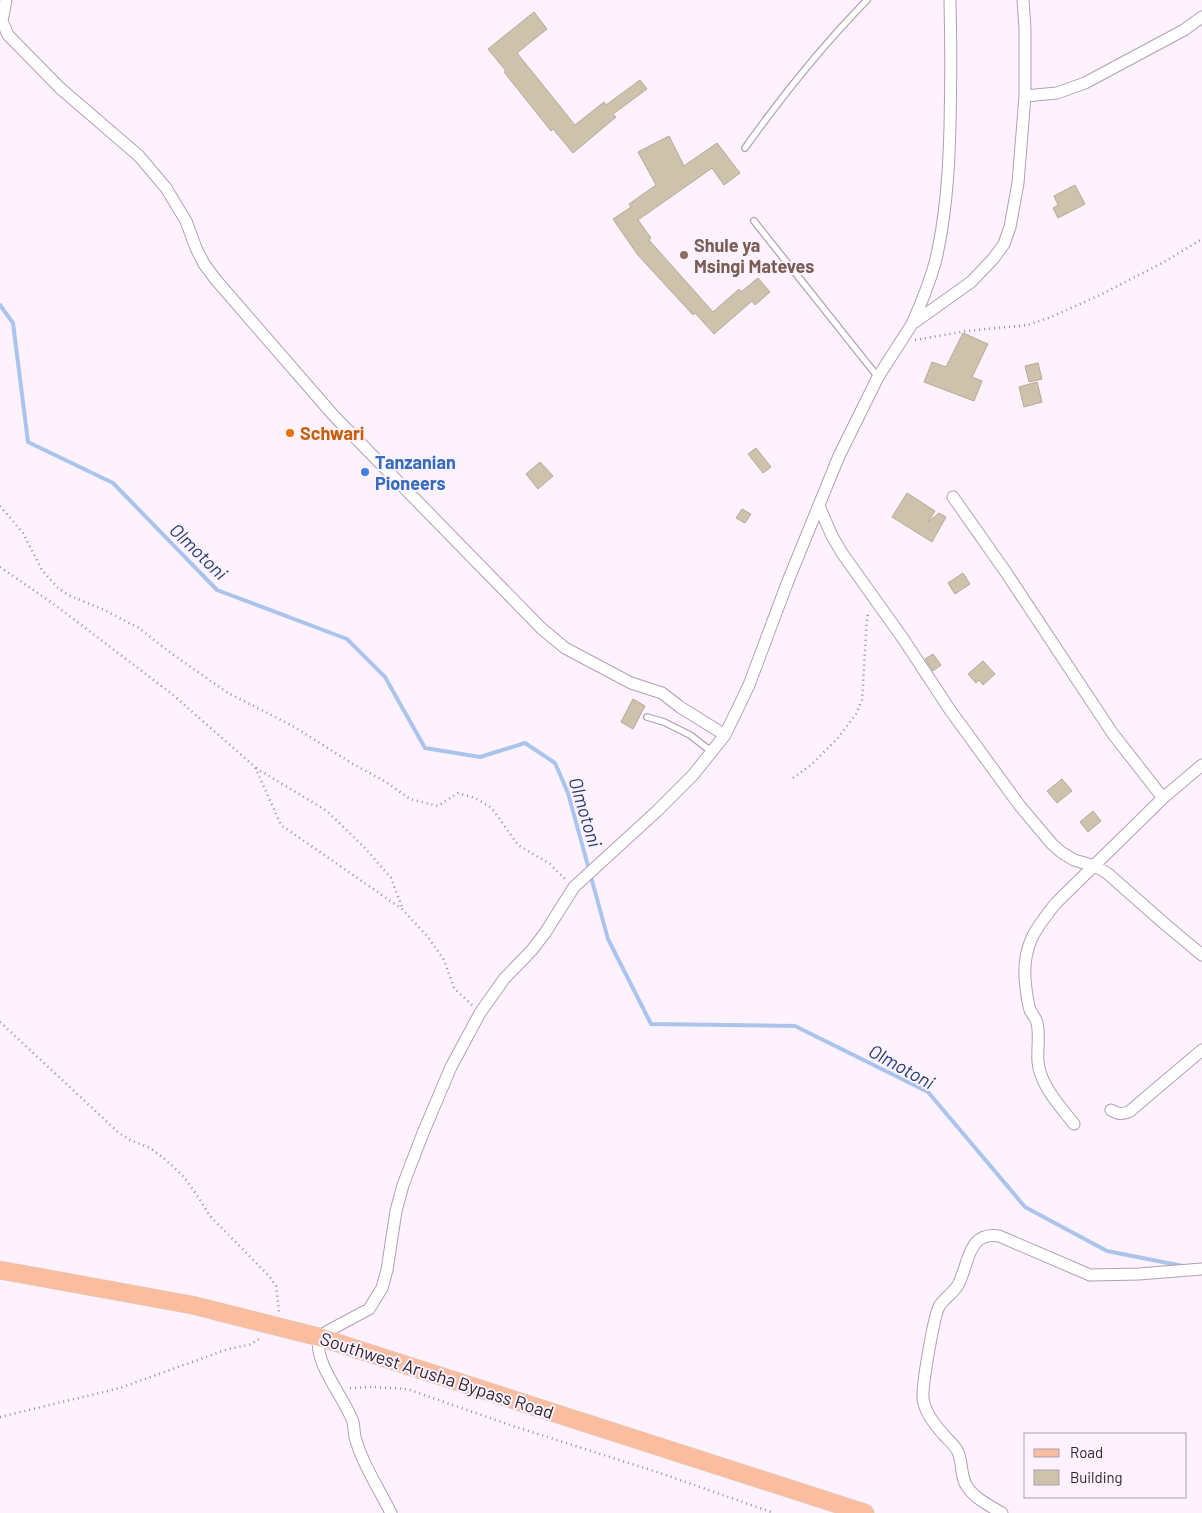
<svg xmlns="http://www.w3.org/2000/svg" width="1202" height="1513" font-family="Barlow,sans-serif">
  <rect width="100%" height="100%" fill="#fdf2fe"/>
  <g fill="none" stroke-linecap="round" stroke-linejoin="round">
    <path stroke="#abc4eb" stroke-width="4" d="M0,305L13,323L28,442L113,483L217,590L347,639L385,677L425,748L480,757L525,743L555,763L568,793L608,939L651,1024L795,1026L928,1092L1025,1207L1107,1251L1183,1266"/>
  </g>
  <path fill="#cfc2ac" stroke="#b6a994" d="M534,12L547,29L517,53L575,125L604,102L606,105L640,80L647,89L613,114L616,117L573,153L553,129L551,131L504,72L506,71L488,49Z
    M669,136L684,166L717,143L740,173L724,185L712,168L638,220L651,238L649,240L713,312L739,289L741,292L758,278L770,292L755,305L752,301L714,334L695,313L693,315L637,254L613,219L631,207L629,204L656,185L638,152Z
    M1075,185L1085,204L1058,218L1053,208L1058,205L1054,196Z
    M963,333L988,344L972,377L982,381L974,401L924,382L932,362L946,367Z
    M1038,363L1042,379L1029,382L1025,366Z
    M1037,382L1042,402L1024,407L1019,387Z
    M756,448L771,467L763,473L748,454Z
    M540,462L553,476L538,489L526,474Z
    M907,493L935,511L928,522L939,513L946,517L932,542L892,517Z
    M742,509L751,514L745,523L736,518Z
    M963,573L970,584L955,594L948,583Z
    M933,654L941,665L933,671L925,659Z
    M983,661L995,674L983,685L979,680L976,683L968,674Z
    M633,699L645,706L633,729L621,722Z
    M1062,779L1072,791L1057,803L1047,791Z
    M1093,811L1101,821L1088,832L1080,822Z"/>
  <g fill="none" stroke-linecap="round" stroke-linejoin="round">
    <g stroke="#b2a0b3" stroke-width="8">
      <path id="lane" d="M745,148C782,96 823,45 867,0
        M754,221L878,377
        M647,717L664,722L690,735L712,752"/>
    </g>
    <g stroke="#b2a0b3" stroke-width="13">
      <path id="street" d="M6,0L2,21L8,35L60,88L139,156L166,188L186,221L196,248L204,264L216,280L334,416L541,628L565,648L631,683L662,693L680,707L725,735
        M1025,96L1057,93L1085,83L1184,30L1202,17
        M912,324C921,304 929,284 935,263C946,219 949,172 950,126C951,84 951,42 950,0
        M953,497L1005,571L1113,734L1163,798
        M819,506L832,536L842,553L904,640L950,710L1020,806L1052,844L1061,852L1074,860L1095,866L1107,873L1166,925L1202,955
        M1111,1110C1118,1114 1122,1115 1130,1111L1202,1050
        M1074,1124C1060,1106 1040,1085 1038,1062C1037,1049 1040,1035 1037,1023C1036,1018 1032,1014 1030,1010C1027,1000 1026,990 1025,979C1023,945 1035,929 1056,903L1163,798L1202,765
        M391,1513C379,1489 362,1463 355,1437C354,1432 354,1426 353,1422C345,1398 313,1363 319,1337L328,1331L369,1309L382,1288L387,1270L396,1211L403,1185L423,1133L451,1067L480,1013L504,979L532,950L545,933L574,887L657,811L693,775L725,735L749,685L788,581L839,456L878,377L912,324L971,282L993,259L1004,244L1010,227L1018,183L1025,96V29L1023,0
        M1002,1513C990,1506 976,1499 968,1488C960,1478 963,1463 958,1452C955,1445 948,1440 943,1434C935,1425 924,1411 923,1398C922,1386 934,1313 940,1305C945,1298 953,1293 958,1285C969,1265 967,1231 999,1236L1090,1275L1139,1274L1202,1269"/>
    </g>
    <g stroke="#d9d8d9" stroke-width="19">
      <path id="primary" d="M0,1270L192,1305L319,1337L865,1513"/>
    </g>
    <path stroke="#958c96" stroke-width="2.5" stroke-dasharray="1 4" stroke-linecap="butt" d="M915,340L967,331L1028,325L1051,317L1100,295L1164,262L1202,239
      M0,506L23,533L42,570L57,587L68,595L102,609L139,628L168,651L228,693L291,725L353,764L386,782L410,799L438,806L458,793L475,798L489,806L494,811L518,845L550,864L565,879
      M0,567L55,605L172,694L255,767L281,825L402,909L428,937L444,960L454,988L472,1005
      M256,768L327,811L365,848L391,878L402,907
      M793,778L811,765L837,739L856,714L862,700L867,618L869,611
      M0,1022L119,1133L130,1140L150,1148L166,1160L184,1177L199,1198L209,1215L270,1277L276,1286L279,1312
      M350,1388L372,1387L407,1389L513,1426L657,1472L774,1513
      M0,1417L120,1388L228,1349L249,1345L261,1338"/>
    <use href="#lane" stroke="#fff" stroke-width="5.5"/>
    <use href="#street" stroke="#fff" stroke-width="11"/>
    <use href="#primary" stroke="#fabd9f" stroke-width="18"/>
  </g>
  <circle fill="#8d6e63" stroke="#fdf2fe" stroke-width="2" cx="684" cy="255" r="5"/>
  <circle fill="#e8710a" stroke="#fdf2fe" stroke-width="2" cx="290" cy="433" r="5"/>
  <circle fill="#3f7fe0" stroke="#fdf2fe" stroke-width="2" cx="365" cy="472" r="5"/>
  <g text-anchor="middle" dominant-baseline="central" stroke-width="4" stroke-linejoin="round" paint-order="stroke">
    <g font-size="18" font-weight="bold" fill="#785e54" stroke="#fdf2fe" text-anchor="start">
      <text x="694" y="245">Shule ya<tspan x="694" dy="21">Msingi Mateves</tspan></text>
    </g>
    <g font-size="18" font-weight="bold" fill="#c56008" stroke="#fdf2fe" text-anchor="start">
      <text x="300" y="433">Schwari</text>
    </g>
    <g font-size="18" font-weight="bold" fill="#366cbe" stroke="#fdf2fe" text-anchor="start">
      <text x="375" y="462">Tanzanian<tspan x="375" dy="21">Pioneers</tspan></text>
    </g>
    <g font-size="18" fill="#2d262e" stroke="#fdf2fe">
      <text transform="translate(437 1375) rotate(18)">Southwest Arusha Bypass Road</text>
    </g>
    <g font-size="19" font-style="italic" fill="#213e6f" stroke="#fdf2fe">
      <text transform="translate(199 551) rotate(44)">Olmotoni</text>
      <text transform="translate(586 812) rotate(73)">Olmotoni</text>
      <text transform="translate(902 1066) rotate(29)">Olmotoni</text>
    </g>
  </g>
  <rect x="1024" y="1433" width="162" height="65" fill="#fdf2fe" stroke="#aaa0ab"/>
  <rect x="1034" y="1449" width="25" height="8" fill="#fabd9f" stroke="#aaa0ab"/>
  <text x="1070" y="1458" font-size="15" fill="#2d262e">Road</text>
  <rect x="1034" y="1470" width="25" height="15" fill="#cfc2ac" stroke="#aaa0ab"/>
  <text x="1070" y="1483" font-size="15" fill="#2d262e">Building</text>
</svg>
